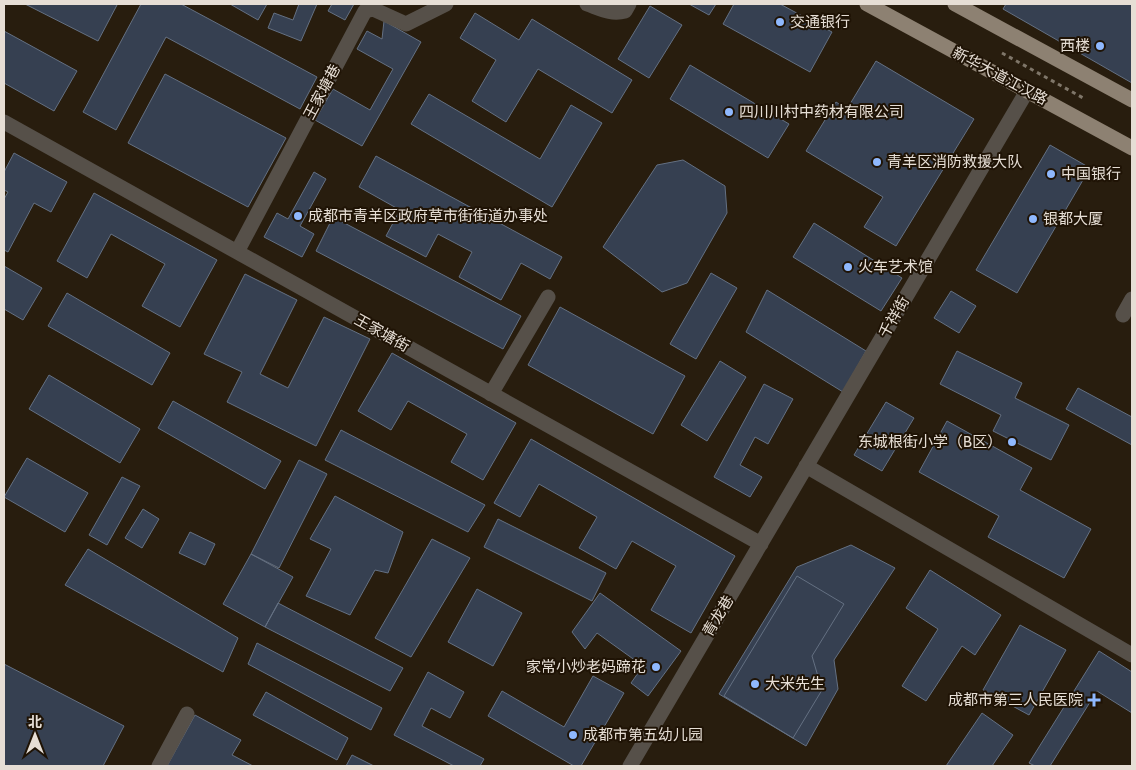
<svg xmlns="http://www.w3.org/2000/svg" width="1136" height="770" font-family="Cabin,'Noto Sans SC',sans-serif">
  <rect width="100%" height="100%" fill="#281d0e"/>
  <path fill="#364051" stroke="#647082" d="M25,4H115L117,5L98,41Z
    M141,4H181L317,77L300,109L166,37L116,130L83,112Z
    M230,4H267L258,20Z
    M299,4H317L301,41L268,28L274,13L293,20Z
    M332,4H354L345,20L328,11Z
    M689,4H716L709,15Z
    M734,4H780L832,32L810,72L723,24Z
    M1006,4H1132V83L1003,9Z
    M650,6L682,25L649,78L618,59Z
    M475,13L519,40L532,19L632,80L612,113L538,69L506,122L472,101L496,60L460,38Z
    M384,21L421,42L362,146L315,120L333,89L370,110L393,69L357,49L367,31L382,39Z
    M4,31L77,71L54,111L4,83Z
    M876,61L974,119L896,246L864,227L883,197L806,151L836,102L847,109Z
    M690,65L789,124L768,158L670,99Z
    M165,74L286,138L248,207L128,143Z
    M429,94L540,159L571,105L602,123L552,207L411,124Z
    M1050,145L1090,168L1017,293L976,270Z
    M14,153L67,182L51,212L34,203L8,252L4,250V199L8,192L4,190V172Z
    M376,156L562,257L550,279L521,263L501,300L459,277L472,252L438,234L426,257L386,236L400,210L359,187Z
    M683,160L725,186L727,213L687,283L662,292L603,247L657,165Z
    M314,172L326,179L300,226L314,234L302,257L264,237L277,213L288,219Z
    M94,193L217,260L180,327L142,306L165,264L111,234L87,278L57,261Z
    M333,217L521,316L503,349L316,251Z
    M814,223L902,278L881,311L793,257Z
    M4,266L42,288L23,320L4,309Z
    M711,273L737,288L696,359L670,344Z
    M245,274L297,300L260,374L288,388L324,317L370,339L316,446L227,402L242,372L204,354Z
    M767,290L866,351L843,392L746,332Z
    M951,291L976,306L959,333L934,318Z
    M67,293L170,353L152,385L48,326Z
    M560,307L685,376L653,434L528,365Z
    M957,351L1022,383L1015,398L1069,425L1051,460L993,431L1001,415L940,384Z
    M392,353L516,423L483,480L451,462L467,434L408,401L391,430L358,411Z
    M720,361L746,377L707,441L681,425Z
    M49,375L140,429L120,463L29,409Z
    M764,384L793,399L768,444L755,437L740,465L762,477L750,497L714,477Z
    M1078,388L1132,417V445L1066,409Z
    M173,401L281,461L265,489L158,428Z
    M886,402L914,418L882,471L854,455Z
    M947,421L1032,468L1020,490L1091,529L1064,578L988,537L999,516L919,472Z
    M341,430L485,505L468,532L325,460Z
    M531,439L735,556L691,633L651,610L676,566L632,541L616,569L579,548L597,517L539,484L520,517L494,503Z
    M27,458L88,493L65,532L4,497Z
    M299,460L327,474L279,568L251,554Z
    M122,477L140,486L107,545L89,535Z
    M335,496L403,532L388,573L375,570L350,615L306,596L331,549L310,539Z
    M143,509L159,519L142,548L125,538Z
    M498,519L606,573L592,601L484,547Z
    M190,532L215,544L205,565L179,553Z
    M432,539L470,558L411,657L375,638Z
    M851,545L895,568L834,660L838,689L806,746L719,694L797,567Z
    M88,549L238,638L223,672L65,585Z
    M251,554L293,577L265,627L223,604Z
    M930,570L1001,615L975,655L962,646L926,701L902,686L938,629L906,608Z
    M797,576L844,604L812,656L822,690L793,738L724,696Z
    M477,589L522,613L493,666L448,642Z
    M600,593L681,651L648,696L631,683L643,666L597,633L585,649L572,632Z
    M278,603L403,668L390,691L265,627Z
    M1020,625L1066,650L1029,715L983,690Z
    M257,643L382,708L371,730L248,664Z
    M1099,651L1132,672V713L1097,691L1050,766H1035L1029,763Z
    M4,664L124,726L103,766H4Z
    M428,672L464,692L450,718L431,708L422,726L484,759L480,766H454L394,735Z
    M593,676L624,693L581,766H574L488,716L502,691L564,727Z
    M266,692L348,738L337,760L253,715Z
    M982,713L1013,735L992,766H946Z
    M195,715L241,740L232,755L253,766H167Z
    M352,755L374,766H346Z"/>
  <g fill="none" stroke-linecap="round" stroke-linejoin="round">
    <path stroke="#7f7669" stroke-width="3" stroke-dasharray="4 4" stroke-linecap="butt" d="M1002,53L1085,99"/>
    <path stroke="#565049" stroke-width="15" d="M587,4C599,8 611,15 625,11L629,4
      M4,122L761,544
      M237,252L365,11L373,9L406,24L446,4
      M1123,315L1132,299
      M491,394L548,297
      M806,466L1132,655
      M159,766L187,714
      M630,766L1027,91"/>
    <path stroke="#8d8172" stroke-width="15" d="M867,4L1132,148
      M955,4L1132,100"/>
  </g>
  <g fill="#8fb8fd" stroke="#1f1305" stroke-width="2">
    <circle cx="780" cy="22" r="5"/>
    <circle cx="1100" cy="46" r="5"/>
    <circle cx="729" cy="112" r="5"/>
    <circle cx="877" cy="162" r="5"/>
    <circle cx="1051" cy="174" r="5"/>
    <circle cx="298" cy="216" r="5"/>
    <circle cx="1033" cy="219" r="5"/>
    <circle cx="848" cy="267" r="5"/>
    <circle cx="1012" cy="442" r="5"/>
    <circle cx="656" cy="667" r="5"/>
    <circle cx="755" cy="684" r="5"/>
    <path d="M1091.5 692.5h5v5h5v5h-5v5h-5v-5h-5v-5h5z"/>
    <circle cx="573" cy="735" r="5"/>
  </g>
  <g text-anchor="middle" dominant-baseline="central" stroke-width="4" stroke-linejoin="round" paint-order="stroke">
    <g font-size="15" fill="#e6ded5" stroke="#1f1305" text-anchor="start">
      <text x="790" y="22">交通银行</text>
      <text x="1090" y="46" text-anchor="end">西楼</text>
      <text x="739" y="112">四川川村中药材有限公司</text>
      <text x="887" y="162">青羊区消防救援大队</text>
      <text x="1061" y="174">中国银行</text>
      <text x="308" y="216">成都市青羊区政府草市街街道办事处</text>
      <text x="1043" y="219">银都大厦</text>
      <text x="858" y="267">火车艺术馆</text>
      <text x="1002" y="442" text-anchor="end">东城根街小学（B区）</text>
      <text x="646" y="667" text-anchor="end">家常小炒老妈蹄花</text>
      <text x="765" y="684">大米先生</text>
      <text x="1083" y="700" text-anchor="end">成都市第三人民医院</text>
      <text x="583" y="735">成都市第五幼儿园</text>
    </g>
    <g font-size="15" fill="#e6ded5" stroke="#1f1305">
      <text transform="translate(1000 76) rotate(28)">新华大道江汉路</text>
      <text transform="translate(322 92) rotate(-62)">王家塘巷</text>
      <text transform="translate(894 317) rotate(-60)">千祥街</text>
      <text transform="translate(382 333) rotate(29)">王家塘街</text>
      <text transform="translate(718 616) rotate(-59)">青龙巷</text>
    </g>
  </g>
  <rect width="1136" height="770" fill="none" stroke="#e6ded5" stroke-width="10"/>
  <g transform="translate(35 735)" stroke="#1f1305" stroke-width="4" paint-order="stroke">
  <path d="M0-4L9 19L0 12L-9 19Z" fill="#e6ded5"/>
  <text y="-8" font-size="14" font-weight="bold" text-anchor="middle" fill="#e6ded5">北</text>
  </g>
</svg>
